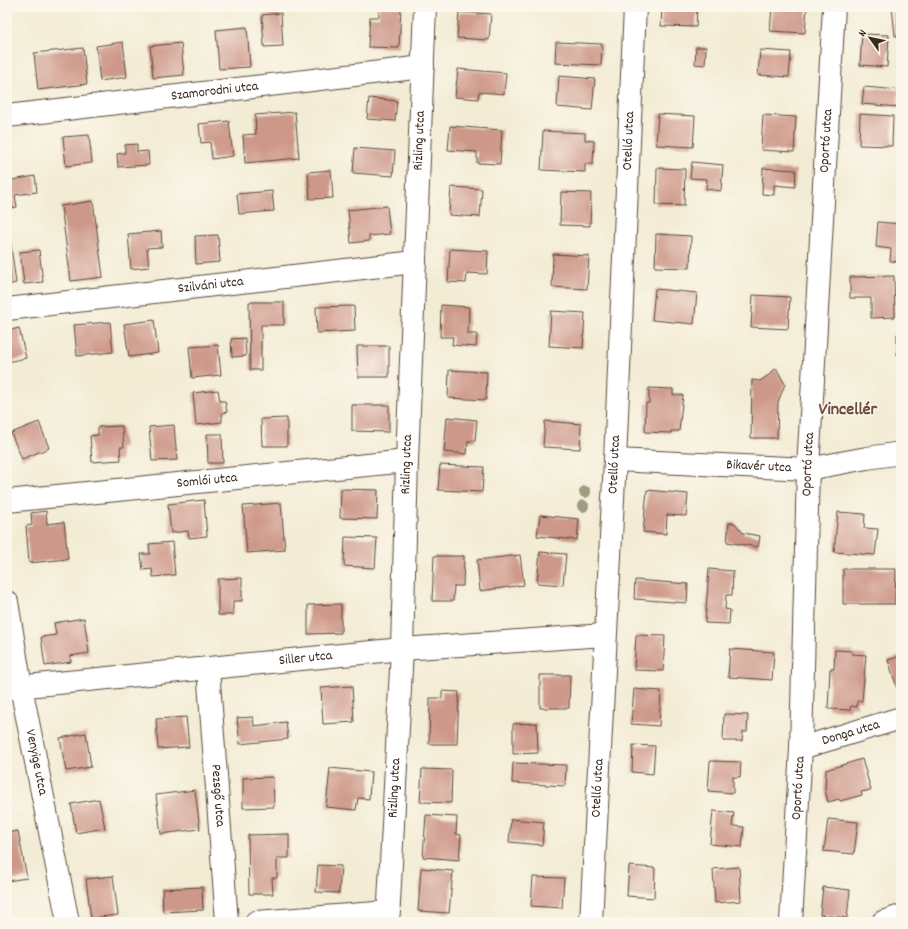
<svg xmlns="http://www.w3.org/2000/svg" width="908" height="929" font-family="Dekko,sans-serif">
  <rect width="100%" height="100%" fill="#fbf7ec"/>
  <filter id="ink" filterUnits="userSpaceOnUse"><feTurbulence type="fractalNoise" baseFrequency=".025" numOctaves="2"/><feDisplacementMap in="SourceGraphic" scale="8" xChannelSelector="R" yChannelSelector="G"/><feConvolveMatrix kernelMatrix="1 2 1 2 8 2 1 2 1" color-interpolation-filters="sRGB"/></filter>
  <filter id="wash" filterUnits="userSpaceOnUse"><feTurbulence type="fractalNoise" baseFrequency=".012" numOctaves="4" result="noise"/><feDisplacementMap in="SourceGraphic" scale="16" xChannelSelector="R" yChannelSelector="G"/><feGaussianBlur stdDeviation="0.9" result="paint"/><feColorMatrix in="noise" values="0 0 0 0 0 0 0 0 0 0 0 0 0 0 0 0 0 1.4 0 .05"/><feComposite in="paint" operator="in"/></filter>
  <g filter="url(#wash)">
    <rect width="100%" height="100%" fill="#f3ecd5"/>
    <g id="blocks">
      <path fill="#cd9889" d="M379,7H401L399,48L368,47L370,17H379Z
        M662,7H697L696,27L661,26Z
        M772,7H807L805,33L770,31Z
        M892,7H901V35L895,36Z
        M459,12L491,14L489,40L457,38Z
        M281,13L283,46L264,47L262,15Z
        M247,27L250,67L219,69L216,30Z
        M862,34L889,35L887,67L860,65Z
        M123,42L127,77L100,81L96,46Z
        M556,42L602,44L601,65L555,63Z
        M181,43L184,75L153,78L150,46Z
        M696,47H706L705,65L695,64Z
        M83,48L87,84L38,90L34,53Z
        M760,50L791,52L789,77L758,75Z
        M458,69L506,73L504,94L479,92L478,99L455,97Z
        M559,76L595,79L592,110L557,107Z
        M864,87L899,90L898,107L862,104Z
        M369,98L397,101L395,121L367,119Z
        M295,112L299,158L245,163L243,135L256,134L255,115Z
        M658,114L695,116L693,147L656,145Z
        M860,114L893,116L892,146L859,145Z
        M763,115L796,117L794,152L761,150Z
        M229,121L233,156L212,159L210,142L201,143L199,124Z
        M450,126L502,130L500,164L477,163V152L448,150Z
        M543,131L585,133V140L594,141L593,164H585V172L541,170Z
        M89,135L92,163L66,166L63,137Z
        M137,144V152L148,151L149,165L118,167L117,154L125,153V145Z
        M355,148L395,151L393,176L353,173Z
        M692,162L723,165L721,191L706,189L707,179L690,178Z
        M657,168L685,169L684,206L656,205Z
        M763,168L796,170L795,187L774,185V195L762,194Z
        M331,170L333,198L310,199L308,172Z
        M35,176L37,192L15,195L17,207L7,209V181Z
        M451,187L482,189L480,217L449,215Z
        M272,191L274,211L239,214L237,194Z
        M561,192L591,193L590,226L560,225Z
        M93,201L103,277L71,281L61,206Z
        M387,206L390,234L369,236V241L351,243L348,210Z
        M878,222L901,224V262L890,261L891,249L876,247Z
        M161,231L162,247L147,248L149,267L131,269L128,234Z
        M656,234L691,236L690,268L655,267Z
        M218,235L220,262L196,264L195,236Z
        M10,238L16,283L7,285V239Z
        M450,249L488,251L487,274L467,273L466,283L448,282Z
        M39,250L43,282L24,284L20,252Z
        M553,254L589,256L587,289L552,287Z
        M894,276L895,317L871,318V298H850V277Z
        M655,289L697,293L694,324L652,320Z
        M753,295L790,297L788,329L751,327Z
        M249,302H284V325H261V370H250Z
        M441,305L469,307L468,334H477L476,347L452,345L453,337H440Z
        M354,306L355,331L317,333L316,307Z
        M551,311L585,313L583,348L549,346Z
        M154,320L158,353L129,357L124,324Z
        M110,322L113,352L77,356L74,325Z
        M19,328L26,358L7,362V331Z
        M897,334H901V354L897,355Z
        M245,338L246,356L232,357L231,339Z
        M218,345L221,375L192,378L189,347Z
        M357,346H389V377H358Z
        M776,368L785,384L778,402L777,438H751L752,380L760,381L769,375Z
        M449,370L487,372L486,400L448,398Z
        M649,388L673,389V395H683L679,431H671V433L645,432L646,403H649Z
        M218,390L220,401H225L227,412L222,413V422L196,425L193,393Z
        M352,405H389V432L352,431Z
        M447,417L477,420L475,441H468L467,454L444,452Z
        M287,418V446H262L261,419Z
        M545,421L581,424L580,449L543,447Z
        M39,422L49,448L22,459L11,433Z
        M174,425L177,460L152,461L149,427Z
        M122,426L124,447H120L121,460L92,462L90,436L98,435V427Z
        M207,434H222L223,463H208Z
        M440,465L484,467L482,492L438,490Z
        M341,489L378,490L377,519L340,518Z
        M647,490L688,494L686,516L667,515L666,534L643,532Z
        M204,500L207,536L189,538L188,531L171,533L168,504Z
        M281,503L285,550L247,553L243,506Z
        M46,511L47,524L64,522L68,559L29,563L26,526L32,525L31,513Z
        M838,512L865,514L864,528L878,529L875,555L834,552Z
        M540,515L579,519L577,540L537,536Z
        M729,523H735L743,533L760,536L758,547L727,542Z
        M345,537L377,538L375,568L344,566Z
        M172,542L175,575L153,577L152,569L143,570L141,554H150L149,544Z
        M540,552L566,554L563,585L537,583Z
        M520,555L524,585L480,591L477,560Z
        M434,556H464L463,586H454L453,601H432Z
        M709,569L733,571L732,595H726L725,609L730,610L729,624L705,623Z
        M843,569H896L895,604H843Z
        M242,578V601H233V615H218V579Z
        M635,580L688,584L687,603L634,599Z
        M341,604V633L308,634V605Z
        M84,618L89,653L70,656L71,662L45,666L41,637L56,635L54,623Z
        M636,635L665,636L663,671L634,670Z
        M730,649L774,652L772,680L728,677Z
        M835,650L852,651V654L866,655L862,701H857V707L851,706L850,710L828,709L830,669H834Z
        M901,656V700L888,660Z
        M540,675H570L569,708H540Z
        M352,686L354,722L323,724L321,688Z
        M634,689L661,691L659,726L631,724Z
        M442,691L459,692L457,744H429L430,698H442Z
        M724,714L748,715L747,732H743L742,741H723Z
        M186,717L189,747L158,749L156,719Z
        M253,717L254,726L286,722L288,739L240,744L237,718Z
        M537,723L538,753L513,754V724Z
        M86,733L91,767L66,771L60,738Z
        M633,745L655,746L653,774L632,772Z
        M862,759L871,790L861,792L862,795L840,801L839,799L828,802L825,790L826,770Z
        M710,761L741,762L740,777H733V793L708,791Z
        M513,763L566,765L565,786L512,783Z
        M330,768L371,772L369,799L358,798L356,810L326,807Z
        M422,769L452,770L451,803L420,802Z
        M273,777L274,807L243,808V778Z
        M195,790L200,829L161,834L156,795Z
        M99,799L105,828L76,833L71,804Z
        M713,811L734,813L732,826L744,827L742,847L710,844Z
        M426,815L457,817L456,834L461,835L459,860L423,857Z
        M511,819L544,822L542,845L509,842Z
        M828,819L858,822L854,854L824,851Z
        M18,831L27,878L7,881V833Z
        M289,834V858H277V878H272L273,894H249L248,835Z
        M318,865L341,866L339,893L316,892Z
        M629,866L655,868L654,898L627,896Z
        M739,867L741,901L715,903L713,869Z
        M421,868L453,871L449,913L418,911Z
        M113,876L118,915L91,918L86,879Z
        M533,877L564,878L562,908L531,906Z
        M202,887L203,910L163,912L162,889Z
        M823,887L850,890L847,918L820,915Z
        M756,919V922H729V921Z"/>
    </g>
  </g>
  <g filter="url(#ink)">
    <use href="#blocks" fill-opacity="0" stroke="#574739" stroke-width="1"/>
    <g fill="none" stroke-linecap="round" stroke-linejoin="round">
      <g stroke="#574739" stroke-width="24">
        <g id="minor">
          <path id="s1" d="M7,116L423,67"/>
          <path id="s2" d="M7,309L415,262"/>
          <path id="s3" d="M615,460L808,469L867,458L901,453"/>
          <path id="s4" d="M7,501L407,461"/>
          <path id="s5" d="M7,602L21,687L68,922"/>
          <path id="s6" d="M208,669L227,922"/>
          <path id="s7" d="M7,688L402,649L605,635"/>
          <path id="s8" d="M801,748L901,718"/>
          <path d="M256,922L389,912"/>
          <path id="s9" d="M388,922L402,649L407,461L425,7"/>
          <path id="s10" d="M591,922L615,460L635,7"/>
          <path id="s11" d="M791,922L801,748L808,469L834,7"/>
          <path d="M883,922L901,916"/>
        </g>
      </g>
      <use href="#minor" stroke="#fff" stroke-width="22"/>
    </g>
    <g fill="#9d9d81">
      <circle cx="585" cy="492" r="6"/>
      <circle cx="583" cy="506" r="6"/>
    </g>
  </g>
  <g text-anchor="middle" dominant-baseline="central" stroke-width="3" stroke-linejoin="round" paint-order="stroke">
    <g font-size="14" fill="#3b2a1e" stroke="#fbf7ec">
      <text stroke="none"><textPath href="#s1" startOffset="209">Szamorodni utca</textPath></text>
      <text stroke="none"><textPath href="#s9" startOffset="782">Rizling utca</textPath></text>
      <text stroke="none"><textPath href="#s10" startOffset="782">Otelló utca</textPath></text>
      <text stroke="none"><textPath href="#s11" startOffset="782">Oportó utca</textPath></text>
      <text stroke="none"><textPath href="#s2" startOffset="205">Szilváni utca</textPath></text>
      <text stroke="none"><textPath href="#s11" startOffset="458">Oportó utca</textPath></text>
      <text stroke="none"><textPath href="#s9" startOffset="458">Rizling utca</textPath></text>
      <text stroke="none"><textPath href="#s10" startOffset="458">Otelló utca</textPath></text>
      <text stroke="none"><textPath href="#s3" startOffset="144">Bikavér utca</textPath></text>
      <text stroke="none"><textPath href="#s4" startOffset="201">Somlói utca</textPath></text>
      <text stroke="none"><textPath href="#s7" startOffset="300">Siller utca</textPath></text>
      <text stroke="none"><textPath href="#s8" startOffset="52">Donga utca</textPath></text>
      <text stroke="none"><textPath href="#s5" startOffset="163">Venyige utca</textPath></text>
      <text stroke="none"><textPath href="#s9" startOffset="134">Rizling utca</textPath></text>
      <text stroke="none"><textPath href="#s10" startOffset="134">Otelló utca</textPath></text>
      <text stroke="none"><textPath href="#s11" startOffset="134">Oportó utca</textPath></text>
      <text stroke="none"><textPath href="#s6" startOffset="127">Pezsgő utca</textPath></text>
    </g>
    <g font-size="18" font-weight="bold" fill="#6e5043" stroke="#fbf7ec">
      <text x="848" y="410">Vincellér</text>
    </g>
  </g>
  <rect width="908" height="929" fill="none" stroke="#fbf7ec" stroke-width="24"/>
  <g transform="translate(870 38) rotate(303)" stroke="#fbf7ec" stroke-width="3" paint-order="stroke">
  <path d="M0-3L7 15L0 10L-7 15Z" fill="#3b2a1e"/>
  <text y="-6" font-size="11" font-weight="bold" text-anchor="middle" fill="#3b2a1e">N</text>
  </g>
</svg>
